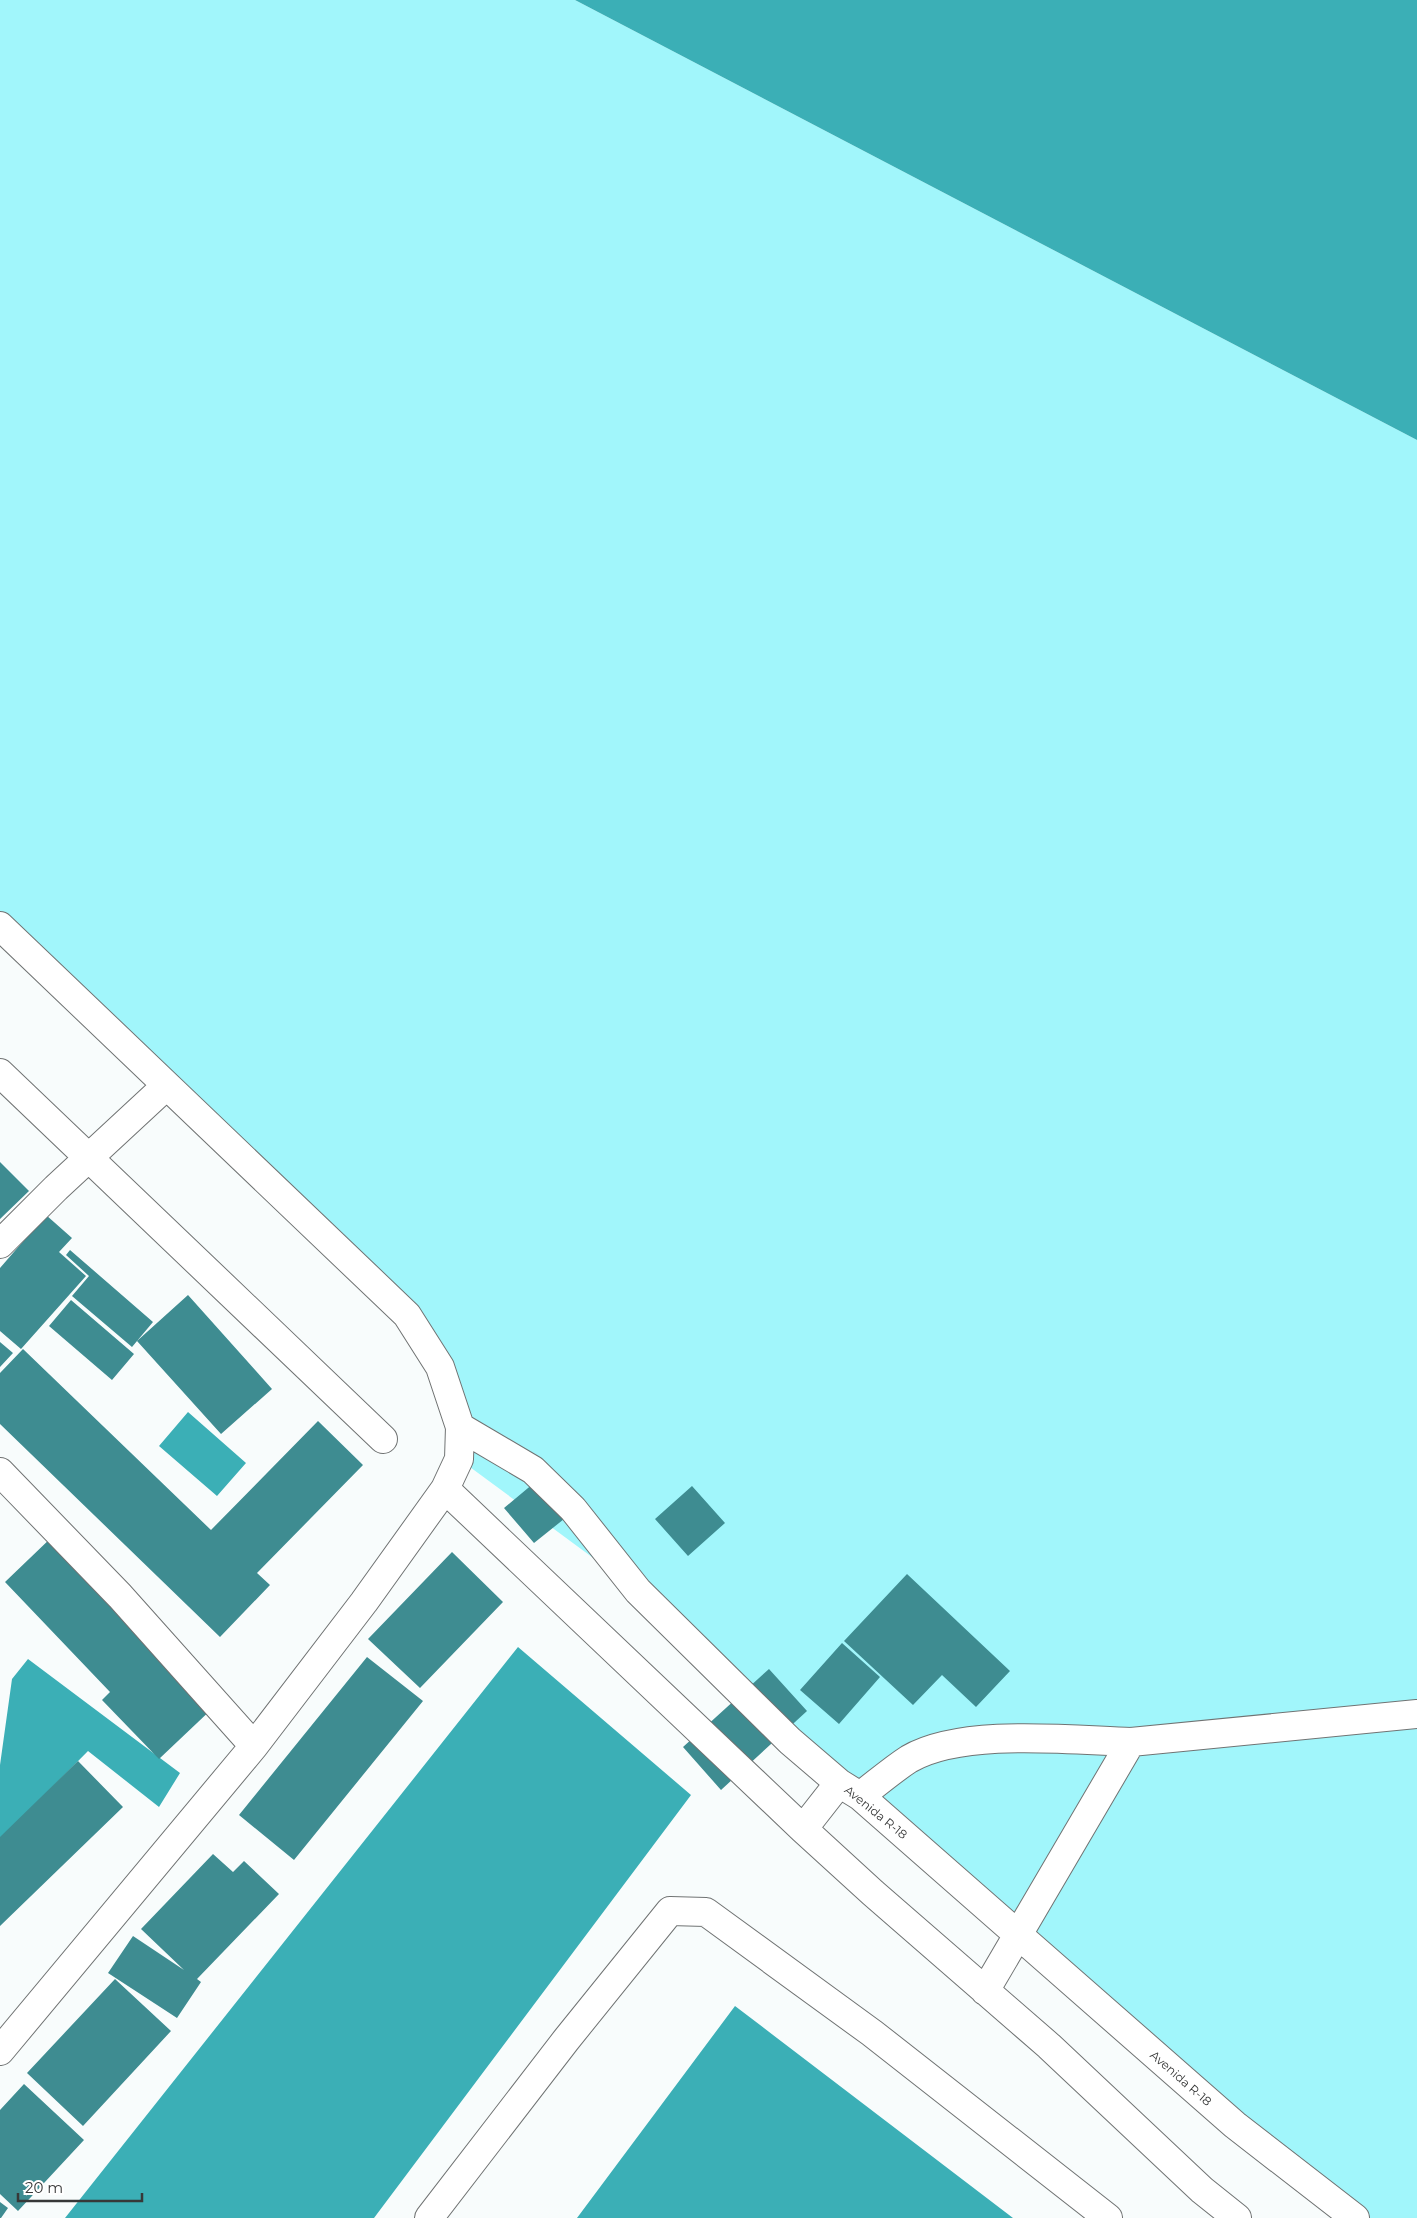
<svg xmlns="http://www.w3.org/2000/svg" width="1417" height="2218" font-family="Montserrat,sans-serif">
  <rect width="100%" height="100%" fill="#f8fcfc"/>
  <path fill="#a1f6fb" d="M0,0H575L1417,440V2218H1353L638,1591L459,1459L440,1367L0,926Z"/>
  <path fill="#3bafb6" d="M575,0H1417V440Z
    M188,1412L246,1463L217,1496L159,1446Z
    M518,1647L691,1795L374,2218H65Z
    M28,1659L180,1773L159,1807L88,1751L0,1840V1765L12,1679Z
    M735,2006L1013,2218H577Z"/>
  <path fill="#3e8c91" d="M0,1162L29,1191L0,1219Z
    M46,1215L72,1238L59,1252L86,1276L21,1349L0,1331V1268Z
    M70,1250L153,1322L137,1341L188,1295L272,1389L221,1434L137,1341L132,1347L72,1296L89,1276L66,1255Z
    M71,1300L134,1354L112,1380L49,1326Z
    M0,1342L13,1353L0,1367Z
    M23,1349L211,1530L318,1421L363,1465L257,1573L270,1585L220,1637L0,1424V1373Z
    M534,1483L564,1519L534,1543L504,1508Z
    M692,1486L725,1523L688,1556L655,1519Z
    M54,1535L216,1705L159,1759L102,1700L110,1692L5,1582Z
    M452,1552L503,1602L420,1688L368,1639Z
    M907,1574L1010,1671L976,1707L942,1675L913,1705L844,1641Z
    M842,1643L880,1677L839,1724L800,1690Z
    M367,1657L423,1701L294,1860L239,1815Z
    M769,1669L807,1711L721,1790L683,1747Z
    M78,1761L123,1807L0,1926V1837Z
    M213,1854L233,1872L244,1861L279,1894L197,1979L201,1982L177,2018L108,1973L133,1936L184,1970L141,1929Z
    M115,1979L171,2031L83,2126L27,2073Z
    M24,2084L84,2140L18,2211L0,2194V2110Z
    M0,2202L8,2208L1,2218H0Z"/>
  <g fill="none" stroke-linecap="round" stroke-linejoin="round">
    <g stroke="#707373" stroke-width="30">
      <path id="minor" d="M0,926L407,1315L440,1367L460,1427L459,1459L445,1489L364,1602L254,1746L0,2051
        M0,1073L383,1439
        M0,1244L56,1188L166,1086
        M460,1427L533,1470L573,1509L638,1591L790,1741L839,1783L860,1796L1235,2125L1355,2218
        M0,1472L120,1596L254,1746
        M445,1489L803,1829L873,1893L1049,2046L1202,2190L1237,2218
        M860,1796C876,1784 892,1770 909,1759C962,1728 1070,1740 1131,1742
        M803,1829L839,1783
        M985,1991L1131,1742L1417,1714
        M429,2218L566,2040L670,1911L706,1912L872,2033L1108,2218"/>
    </g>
    <use href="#minor" stroke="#fff" stroke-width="28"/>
  </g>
  <g text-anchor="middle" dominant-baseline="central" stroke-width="4" stroke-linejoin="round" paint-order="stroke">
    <g font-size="12" fill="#373838" stroke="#fff">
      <text transform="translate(876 1812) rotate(39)">Avenida R-18</text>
      <text transform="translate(1181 2078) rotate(41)">Avenida R-18</text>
    </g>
  </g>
  <path d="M18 2193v8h124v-8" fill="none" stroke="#373838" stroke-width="2.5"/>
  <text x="25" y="2193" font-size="15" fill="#373838" stroke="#ffffff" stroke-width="4" paint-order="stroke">20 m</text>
</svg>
